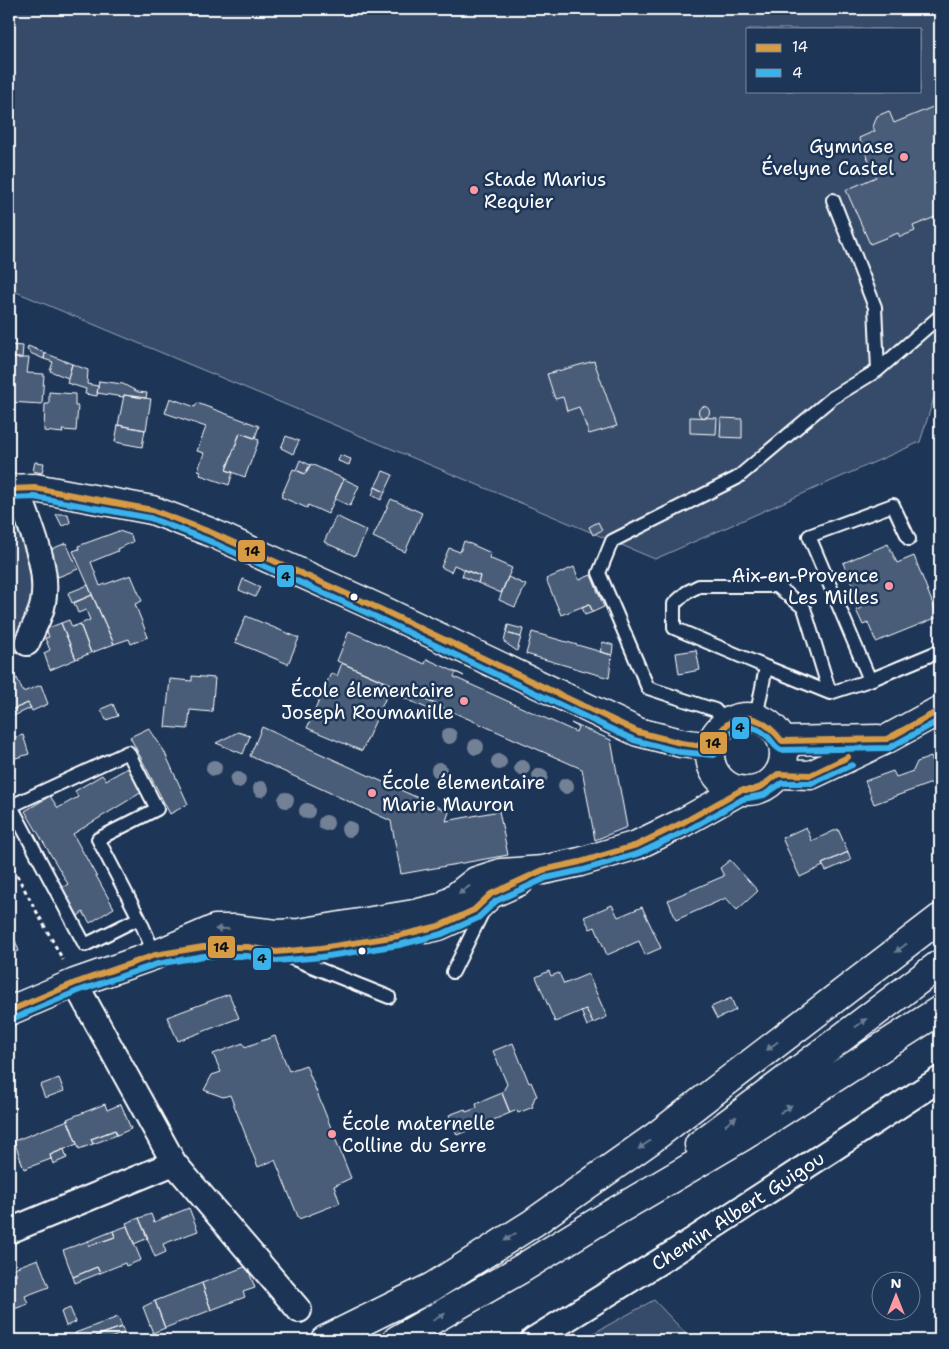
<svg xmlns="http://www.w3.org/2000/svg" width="949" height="1349" font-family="'Shantell Sans',sans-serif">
  <rect width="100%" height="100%" fill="#1d3557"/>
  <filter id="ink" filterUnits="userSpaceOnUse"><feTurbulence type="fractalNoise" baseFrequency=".02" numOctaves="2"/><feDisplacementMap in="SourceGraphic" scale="10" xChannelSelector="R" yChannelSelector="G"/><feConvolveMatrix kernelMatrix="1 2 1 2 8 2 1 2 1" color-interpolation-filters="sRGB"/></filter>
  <g filter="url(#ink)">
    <path fill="#364b69" stroke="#9aa5b4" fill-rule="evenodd" d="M9,9H940V379L920,442L655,559L9,289ZM748,29H920V91H748Z
      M15,514L34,567L35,603L17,640L9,648V515Z
      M654,1300L692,1340H581Z"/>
    <path fill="#4a5d79" stroke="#fff" d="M940,104V215L913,226L915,231L900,237L898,233L870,244L846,190L876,177L859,138L875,131L873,127L877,116L889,111L894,123Z
      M9,345L23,346L22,358H9Z
      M28,346L45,353L44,359L30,353L31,352L27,350Z
      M45,353L72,364L68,378L50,371L53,362L44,359Z
      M9,358H29L27,373L44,374L42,404L9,402Z
      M594,361L617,426L589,434L579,407L567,411L563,397L555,399L547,374Z
      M72,364L88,370L87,384L98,386L97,396L85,394L86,389L67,383Z
      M99,381L123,384L138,392L147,393L146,398L124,395L123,397L97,393Z
      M49,392L75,394V406H78L76,431L62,430L63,433L44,431L45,404H49Z
      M124,395L151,399L146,430L118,425Z
      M170,398L195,407L197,403L259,426L255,438L240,433L226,470L233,472L229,485L200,475L201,471L198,470L204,453L197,451L206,427L165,413Z
      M698.5 412a5.5 5.5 0 1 1 11 0a5.5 5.5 0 1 1-11 0Z
      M690,417L717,418L716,434L690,433Z
      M721,418L742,419V438L720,437Z
      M118,425L145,430L142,447L115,442Z
      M240,433L259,440L245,477L226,470Z
      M286,436L299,441L293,454L281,448Z
      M340,455L351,459L349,465L338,461Z
      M300,460L310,465L305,474L296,470Z
      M35,462L44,463L42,473L33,471Z
      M311,464L344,479L328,514L308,505L307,508L281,497L293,469L305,474Z
      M383,471L393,475L385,492L375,487Z
      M344,479L359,486L350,506L335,499Z
      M375,487L385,492L381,500L372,495Z
      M391,499L422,513L405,552L373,537Z
      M56,514H68L70,523L62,526Z
      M336,516L367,531L355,556L324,542Z
      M598,522L602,530L593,535L589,527Z
      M119,531L131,535L133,542L117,549L118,551L91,562L100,586L131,575L142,601L135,604L148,637L131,644L129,639L114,644L73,551L79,549L78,546Z
      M464,541L491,553L489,558L512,568L501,593L478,583L480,576L454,565L451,572L441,567L449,548L460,552Z
      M66,543L78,569L58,577L47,551Z
      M888,544L897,563L914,556L938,617L876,642L868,623L863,625L856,610L862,608L843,563Z
      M574,567L579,580L591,575L604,607L593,612L589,604L561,615L546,579Z
      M464,570L480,576L478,583L462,576Z
      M508,577L526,585L515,607L499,600Z
      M243,579L260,587L255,597L239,590Z
      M88,585L92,595L72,603L68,593Z
      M92,595L114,644L91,653L80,624L90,620L86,610L78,613L74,603Z
      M589,604L593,612L585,615L582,607Z
      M246,616L299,638L288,664L235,642Z
      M69,620L72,627L80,624L91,653L76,659L61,623Z
      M61,623L76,659L50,670L44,653L50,650L45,638L49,637L46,629Z
      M508,625L523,629L521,637L506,633Z
      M349,631L425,664L427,659L464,676L456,672L454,677L576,732L578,727L571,723L611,740L627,827L595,840L582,769L337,661Z
      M532,632L612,655L609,678L526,654Z
      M506,633L521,637L517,651L504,642Z
      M603,642L613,645L612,655L600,652Z
      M696,650L700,670L679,674L676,653Z
      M342,663L383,681L377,694L386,697L362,751L307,728L331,673L337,676Z
      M192,676L215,678L212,712L190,710L188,729L165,727L170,679L192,681Z
      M17,678L23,692L41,685L48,704L32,711L28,703L9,711V682Z
      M383,681L440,706L437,713L380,687Z
      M28,703L31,708L9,718V711Z
      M113,704L118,716L106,720L101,709Z
      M262,727L449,812L446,821L499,811L508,855L401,874L391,821L250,756Z
      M149,728L164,751L188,804L170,814L130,737Z
      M238,732L250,736L243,754L216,743Z
      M23,735L29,754L9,760V739Z
      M931,757L940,780L874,804L865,781L893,771L896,777L913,771L917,762Z
      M128,768L142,792L73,834L114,908L90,923L83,912L78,916L62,888L68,884L25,811L50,796L58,808L78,797L75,791L102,775L106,780Z
      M806,827L812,841L838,829L848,852L822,864L823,866L800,877L782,838Z
      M848,852L851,860L826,871L822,864Z
      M730,860L758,891L737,910L726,898L676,920L668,900L724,876L720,868Z
      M612,905L618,917L642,907L661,948L645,955L639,941L607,955L595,927L590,929L584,917Z
      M9,924L19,951L9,955Z
      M549,971L551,976L559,973L564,984L588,974L607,1017L593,1023L586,1009L555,1022L536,977Z
      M229,994L239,1018L178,1041L167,1017Z
      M731,998L736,1010L717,1019L711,1007Z
      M586,1009L593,1023L587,1026L581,1011Z
      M275,1036L289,1071L306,1065L351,1178L334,1186L340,1203L299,1219L275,1160L258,1167L230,1095L223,1097L204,1090L212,1075L221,1072L213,1054L243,1043L245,1047Z
      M513,1043L529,1083L531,1082L537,1096L535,1097L532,1105L533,1107L518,1113L517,1110L510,1113L502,1093L507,1084L493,1051Z
      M59,1078L64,1091L45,1098L40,1085Z
      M502,1093L510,1113L457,1135L449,1115L465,1109L466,1112L477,1108L476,1104Z
      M105,1104L107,1110L121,1104L131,1129L117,1135L115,1130L91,1139L93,1144L79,1149L67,1119Z
      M68,1120L77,1144L50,1155L51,1159L24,1169L14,1141Z
      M115,1130L117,1135L93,1144L91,1139Z
      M64,1149L67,1158L53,1164L50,1155Z
      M189,1208L198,1231L163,1244L166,1252L155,1257L139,1218L151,1214L154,1222Z
      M139,1218L148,1238L134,1244L126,1223Z
      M127,1226L141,1260L126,1266L125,1263L100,1273L97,1267L73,1277L63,1250L88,1241L89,1246L115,1237L113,1231Z
      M113,1231L115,1237L89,1246L88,1241Z
      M38,1259L49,1287L25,1296L28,1304L9,1311V1279L17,1275L14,1268Z
      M247,1266L255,1288L243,1292L245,1297L211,1310L202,1283Z
      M97,1267L100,1273L75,1283L73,1277Z
      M202,1283L211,1310L165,1328L155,1301Z
      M155,1301L165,1328L153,1333L143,1307Z
      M70,1308L76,1322L66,1326L61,1312Z
      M118,1317L122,1327L96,1336L98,1340H77L75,1333Z
      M122,1327L124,1333L105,1340H98L96,1336Z"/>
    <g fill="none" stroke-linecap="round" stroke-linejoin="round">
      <g stroke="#fff" stroke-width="16">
        <path id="lane" d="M833,200L875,307L878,370
          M766,667L674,628V604L687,592L699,586H777L804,608L830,693
          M870,680L809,536L893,505L909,539
          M756,718L766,667L830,693L870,680L935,653
          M727,723L715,710L648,688L599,573L612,541L737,478L832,398L878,370L940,316
          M139,918L85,945L11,806L128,752L157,809L98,839L139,918L155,955
          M276,952L389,997
          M453,972L484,909"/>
      </g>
      <g stroke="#fff" stroke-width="28">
        <path id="street" d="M18,489C28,525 50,564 43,603C41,616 32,630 27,643
          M75,983L174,1163L299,1310
          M9,1231L174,1163
          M533,1340L667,1257L940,1079"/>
      </g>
      <g stroke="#fff" stroke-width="31">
        <path id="secondary" d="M9,489L35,488L152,510L210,532L380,609L638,732L681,743L711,747
          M710 754a37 37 0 1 1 74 0a37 37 0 1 1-74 0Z
          M782,741L878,739
          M778,774L811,775L887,739L940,710
          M426,929L439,926L474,910L491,894L520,881
          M9,1011L75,983L155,955L215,929H235L276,934L299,933L414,914L443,907L476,881L501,873L543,870L580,862L637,845L684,822L741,790"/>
      </g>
      <g stroke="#fff" stroke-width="31">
        <path id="highway" d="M699,1145L940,964
          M325,1340L432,1287L533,1223L652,1139L940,918
          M397,1340L521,1269L594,1224L742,1137L940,1010"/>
      </g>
      <path stroke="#fff" stroke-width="3" stroke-dasharray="4 4" stroke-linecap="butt" d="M9,861L63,960"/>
      <use href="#lane" stroke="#1d3557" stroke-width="12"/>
      <use href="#street" stroke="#1d3557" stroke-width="24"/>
      <use href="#secondary" stroke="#1d3557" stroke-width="28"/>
      <use href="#highway" stroke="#1d3557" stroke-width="28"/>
      <g stroke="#1d3557" stroke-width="10">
        <path id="bus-1" d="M9,489L35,488L152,510L210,532L380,609L638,732L681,743L711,747C729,709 757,709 782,741L887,739L940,710
          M9,1011L75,983L155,955L203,947H248L276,952L321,948L398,936L439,926L474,910L491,894L543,870L580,862L637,845L684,822L741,790H752L761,787L778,774L811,775L848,757"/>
      </g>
      <g stroke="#1d3557" stroke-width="10">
        <path id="bus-2" d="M9,498L34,497L150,518L207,540L376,617L634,740L680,752L714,755C722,750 723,739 730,733C741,723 756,726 767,736C772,740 774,747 781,750L889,748L940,720
          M12,1019L78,991L157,964L204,956H247L276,961L322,957L399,945L442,934L478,918L496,901L546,878L583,870L640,853L688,830L743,799L764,795L782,783H813L852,765"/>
      </g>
      <use href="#bus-1" stroke="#d79a45" stroke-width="6"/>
      <use href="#bus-2" stroke="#3ab2eb" stroke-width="6"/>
    </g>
    <g fill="#738196">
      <circle cx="449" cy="736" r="8"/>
      <circle cx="476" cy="747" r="8"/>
      <circle cx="499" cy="762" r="8"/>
      <circle cx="214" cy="768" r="8"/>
      <circle cx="522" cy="768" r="8"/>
      <circle cx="439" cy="770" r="8"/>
      <circle cx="540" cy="776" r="8"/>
      <circle cx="238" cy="780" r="8"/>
      <circle cx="566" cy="786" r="8"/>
      <circle cx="261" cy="789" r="8"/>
      <circle cx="286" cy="800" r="8"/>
      <circle cx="307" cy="811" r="8"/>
      <circle cx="326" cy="823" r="8"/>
      <circle cx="349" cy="829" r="8"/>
    </g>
    <defs><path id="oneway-solid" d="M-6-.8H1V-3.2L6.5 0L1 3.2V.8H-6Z" transform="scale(1.25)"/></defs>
    <g fill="#6c7c92">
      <use href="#oneway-solid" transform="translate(464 890) rotate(144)"/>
      <use href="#oneway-solid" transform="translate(222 929) rotate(179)"/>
      <use href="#oneway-solid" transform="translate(901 948) rotate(143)"/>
      <use href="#oneway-solid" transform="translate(861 1023) rotate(-37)"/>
      <use href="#oneway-solid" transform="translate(772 1046) rotate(143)"/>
      <use href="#oneway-solid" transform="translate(786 1109) rotate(-33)"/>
      <use href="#oneway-solid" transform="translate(731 1121) rotate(-37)"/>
      <use href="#oneway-solid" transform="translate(644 1145) rotate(145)"/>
      <use href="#oneway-solid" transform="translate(510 1237) rotate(147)"/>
      <use href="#oneway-solid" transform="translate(439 1317) rotate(-30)"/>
    </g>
  </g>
  <g fill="#ff9aa2" stroke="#1d3557" stroke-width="2">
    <circle cx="904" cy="157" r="5"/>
    <circle cx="474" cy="190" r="5"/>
    <circle cx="889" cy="586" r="5"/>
    <circle cx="464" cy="701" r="5"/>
    <circle cx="372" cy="793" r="5"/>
    <circle cx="332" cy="1134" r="5"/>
  </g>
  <g fill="#fff" stroke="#1d3557" stroke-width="2">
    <circle cx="354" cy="597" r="4.5"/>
    <circle cx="362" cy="951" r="4.5"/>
  </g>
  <g text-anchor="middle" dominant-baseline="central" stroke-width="5" stroke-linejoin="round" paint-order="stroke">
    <g font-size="19" fill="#fff" stroke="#1d3557" text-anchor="end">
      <text x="894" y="146">Gymnase<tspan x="894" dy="22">Évelyne Castel</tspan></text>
      <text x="484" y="179" text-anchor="start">Stade Marius<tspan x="484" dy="22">Requier</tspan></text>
      <text x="879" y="575">Aix-en-Provence<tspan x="879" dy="22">Les Milles</tspan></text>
      <text x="454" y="690">École élementaire<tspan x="454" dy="22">Joseph Roumanille</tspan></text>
      <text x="382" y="782" text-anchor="start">École élementaire<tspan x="382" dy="22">Marie Mauron</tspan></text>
      <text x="342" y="1123" text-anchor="start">École maternelle<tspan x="342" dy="22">Colline du Serre</tspan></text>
    </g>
    <g font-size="19" fill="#fff" stroke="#1d3557">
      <text transform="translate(738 1211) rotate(-33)">Chemin Albert Guigou</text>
    </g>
  </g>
  <g stroke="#1d3557" stroke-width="2">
    <rect x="237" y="539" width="29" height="24" rx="5" fill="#d79a45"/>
    <rect x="276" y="564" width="19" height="24" rx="5" fill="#3ab2eb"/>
    <rect x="731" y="716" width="19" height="24" rx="5" fill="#3ab2eb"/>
    <rect x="699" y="731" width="29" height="24" rx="5" fill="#d79a45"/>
    <rect x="207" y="935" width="29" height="24" rx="5" fill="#d79a45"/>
    <rect x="252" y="947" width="20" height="24" rx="5" fill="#3ab2eb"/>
  </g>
  <g font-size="14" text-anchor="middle" font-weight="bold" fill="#111">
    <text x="252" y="556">14</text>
    <text x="286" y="581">4</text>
    <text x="740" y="732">4</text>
    <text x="713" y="748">14</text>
    <text x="221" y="952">14</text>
    <text x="262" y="963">4</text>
  </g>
  <rect width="949" height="1349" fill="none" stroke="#1d3557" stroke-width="30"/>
  <rect x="15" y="15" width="919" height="1319" fill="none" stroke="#fff" stroke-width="2" filter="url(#ink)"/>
  <rect x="746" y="28" width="175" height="65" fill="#1d3557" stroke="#77869a"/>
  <rect x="756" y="44" width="25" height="8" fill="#d79a45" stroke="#77869a"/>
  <text x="792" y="52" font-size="15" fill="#ffffff">14</text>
  <rect x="756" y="69" width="25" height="8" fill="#3ab2eb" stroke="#77869a"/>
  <text x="792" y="78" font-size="15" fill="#ffffff">4</text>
  <g transform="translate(896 1296)"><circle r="24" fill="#1d3557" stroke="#77869a"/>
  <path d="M0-4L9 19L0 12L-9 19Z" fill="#ff9aa2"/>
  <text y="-8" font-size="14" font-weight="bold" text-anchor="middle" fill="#ffffff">N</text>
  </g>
</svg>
